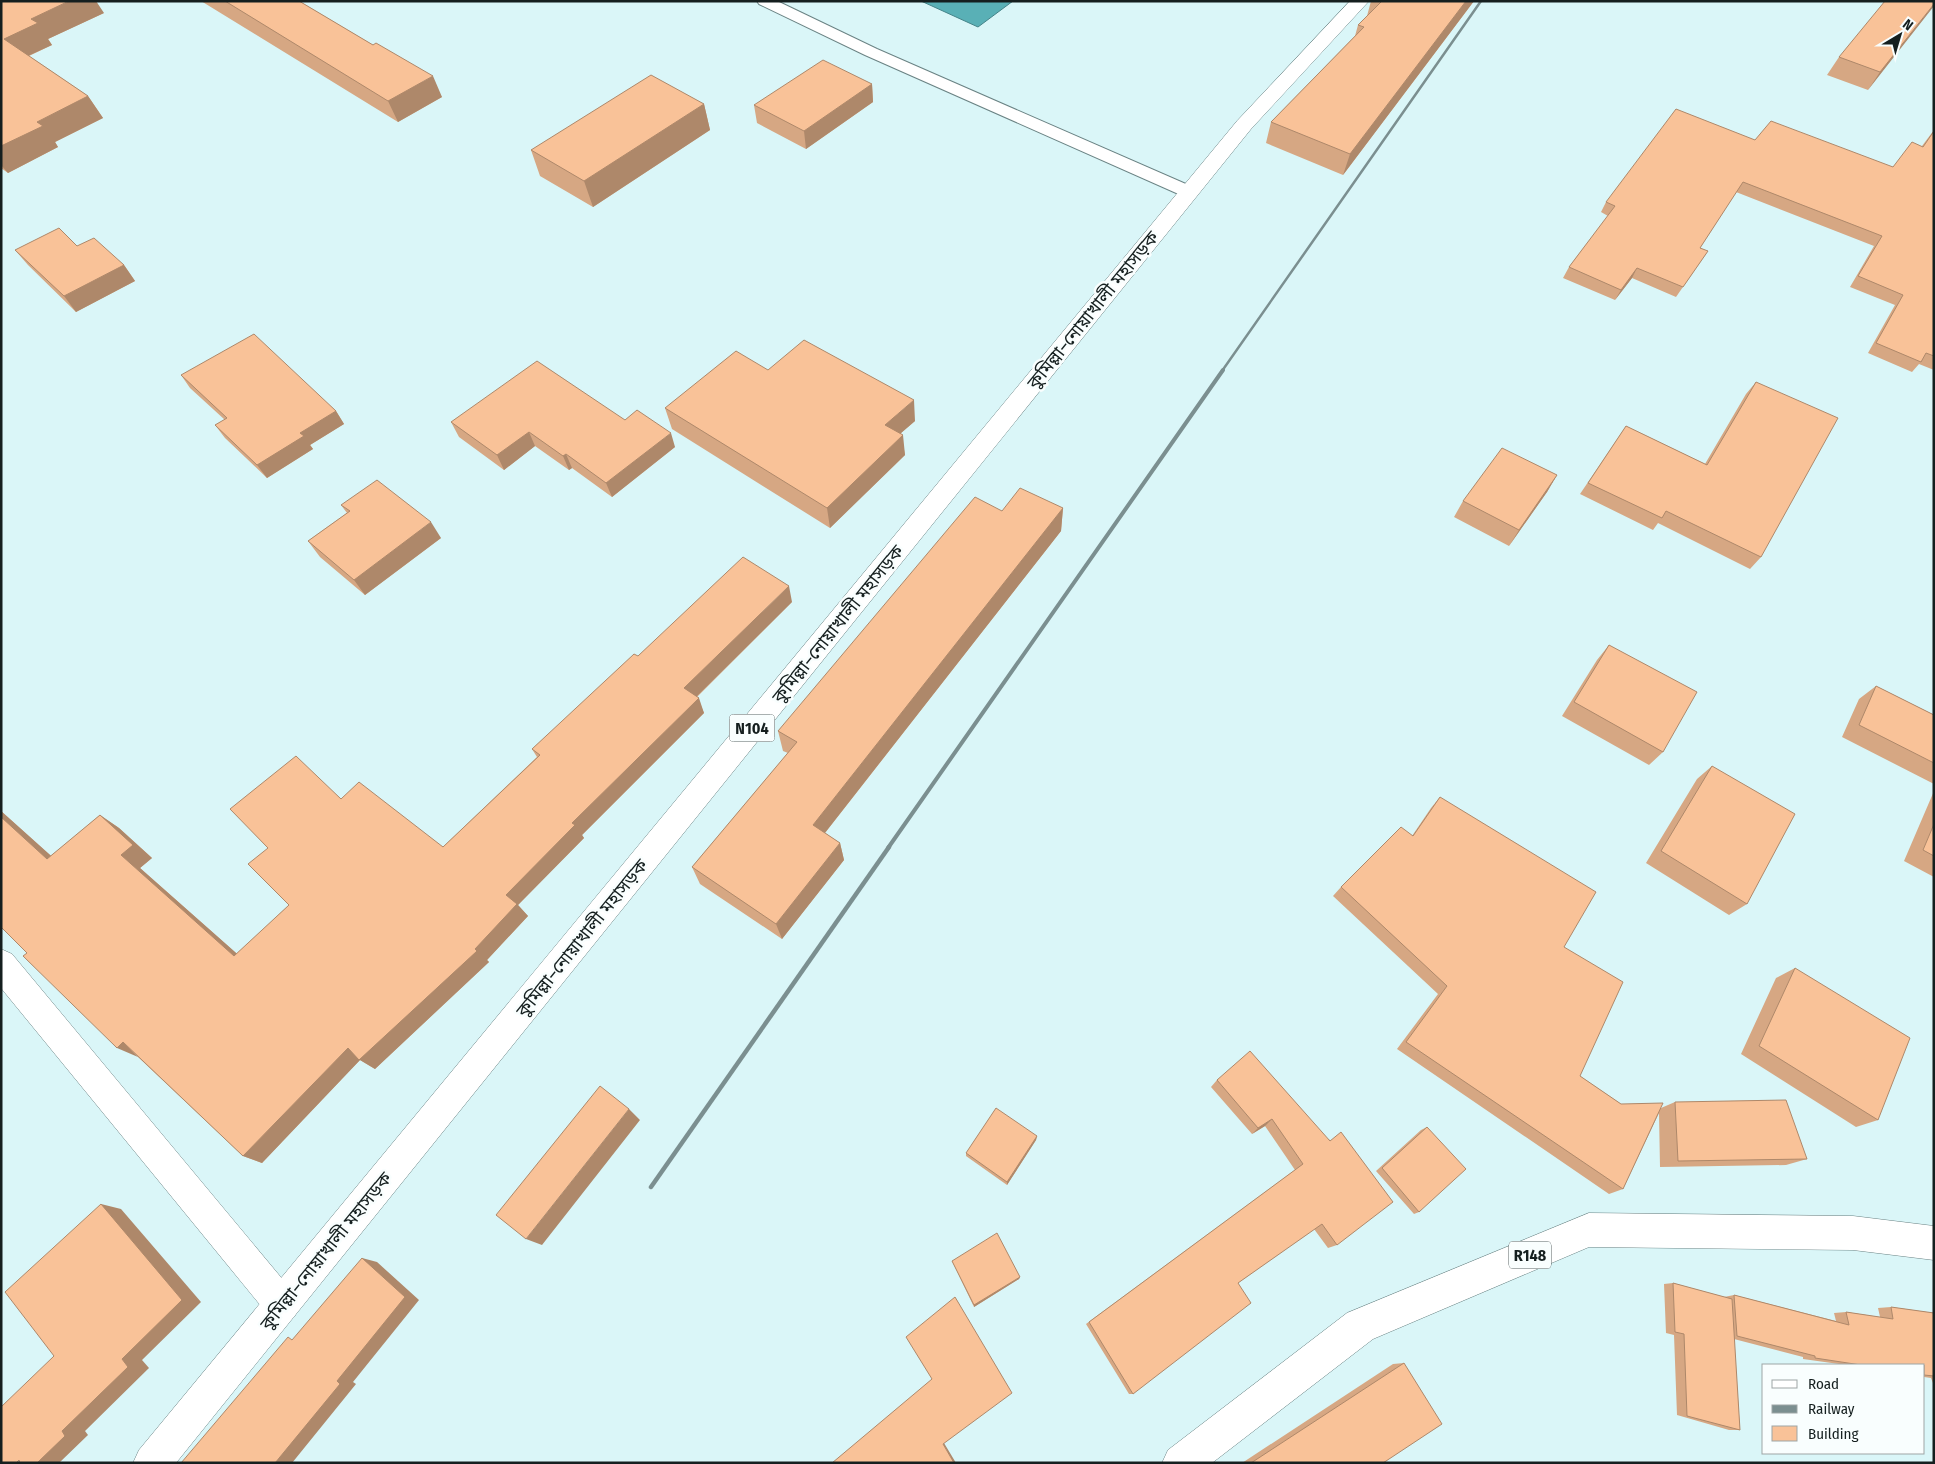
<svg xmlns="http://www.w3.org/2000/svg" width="1935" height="1464" font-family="'Fira Sans Condensed','Noto Sans Bengali',sans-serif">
  <rect width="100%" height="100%" fill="#daf6f8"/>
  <path fill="#59b0b6" stroke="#458489" d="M921,1H1013L978,27Z"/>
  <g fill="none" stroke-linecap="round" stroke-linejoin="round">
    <g stroke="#6a8384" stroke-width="2">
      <path id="lane" d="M757,1H777L877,49L1195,188L1198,192L1195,196L1189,197L1183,196L865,55L759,4Z"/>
    </g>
    <g stroke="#6a8384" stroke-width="1">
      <path id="secondary" d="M1,949L12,954L294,1293L300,1305L294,1317L282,1323L270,1317L1,988Z"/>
    </g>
    <g stroke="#6a8384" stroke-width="1">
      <path id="primary" d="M1589,1213L1853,1216L1934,1226V1260L1853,1250L1589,1247L1373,1339L1212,1463H1162L1168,1450L1347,1313Z"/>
    </g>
    <g stroke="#6a8384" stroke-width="1">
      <path id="highway" d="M1350,1H1369L1251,129L176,1463H133L139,1450L1237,121Z"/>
    </g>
    <use href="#lane" fill="#fff" fill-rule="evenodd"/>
    <use href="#secondary" fill="#fff" fill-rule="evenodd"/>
    <use href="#primary" fill="#fff" fill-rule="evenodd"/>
    <use href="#highway" fill="#fff" fill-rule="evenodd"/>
    <path stroke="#7b8f90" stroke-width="2.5" d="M1222,371L1481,1"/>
    <path stroke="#7b8f90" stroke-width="4" d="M888,848L1223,370"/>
    <path stroke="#7b8f90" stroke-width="4.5" d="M651,1187L889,847"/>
  </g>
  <path fill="#d6a783" d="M1,1L104,13L48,39L52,45L29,56L88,96L103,118L55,142L58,147L8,173L1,168Z
    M201,1H299L373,45L442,97L398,122Z
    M1371,1H1474L1343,175L1266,143L1271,122L1355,36L1358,25L1367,16Z
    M1934,1L1868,90L1827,75L1839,57Z
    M872,84L873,102L806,149L757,123L754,105Z
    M704,104L710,130L593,207L540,176L531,150Z
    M1934,130V370L1919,364L1912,372L1868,353L1895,305L1850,287L1874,246L1736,192L1700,248L1708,251L1676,297L1632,278L1615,300L1563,278L1569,267L1608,216L1601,212L1606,202L1755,140L1893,167L1922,146Z
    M77,246L124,265L135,281L76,312L28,265L15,250Z
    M768,370L915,421L901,433L905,455L830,528L672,429L665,408Z
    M181,375L336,411L344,424L310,445L313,449L267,478L225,438L215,425L225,420L190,388Z
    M1756,382L1761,557L1750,569L1658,523L1653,530L1580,494L1626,426L1705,464L1746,394Z
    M625,420L675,447L612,497L572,468L569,470L535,446L504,470L459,437L451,422Z
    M1557,475L1547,492L1509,546L1454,517L1463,501Z
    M341,505L441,538L365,595L320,557L308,541L347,513Z
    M1063,508L1061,531L825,833L840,843L844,860L782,939L700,884L692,867L788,753L783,751L778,731L1002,511Z
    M792,602L697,697L704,713L582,835L584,838L518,905L528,916L487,960L489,962L375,1069L360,1060L262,1163L243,1156L138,1057L27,953L1,927V811L51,856L100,815L119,828L152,858L140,868L237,954L289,905L341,799L443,847L537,757L532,749L638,656Z
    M1609,645L1663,752L1649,765L1562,716L1597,660Z
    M1876,686L1934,715V784L1842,737L1859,699Z
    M1712,766L1747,904L1729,915L1646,863L1697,779Z
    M1934,791V877L1904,861Z
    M1440,797L1564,947L1580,1076L1621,1104L1661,1108L1675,1102L1807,1159L1786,1165L1660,1167L1659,1113L1623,1189L1609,1194L1397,1049L1438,994L1333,896L1341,887L1412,836L1431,808Z
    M1795,968L1878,1120L1856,1127L1741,1054L1776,978Z
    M1217,1080L1330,1140L1337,1245L1328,1248L1314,1229L1238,1283L1133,1394H1129L1086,1324L1295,1170L1265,1126L1252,1134L1211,1087Z
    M1427,1127L1419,1212L1414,1214L1376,1171L1421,1130Z
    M1037,1136L1036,1140L1007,1185L966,1156V1153Z
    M952,1261L1020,1277L1019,1279L974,1307Z
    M1673,1283L1724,1297L1734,1295L1836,1321L1834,1313L1846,1312L1880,1317L1878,1308L1891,1307L1934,1313V1383H1933L1931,1378L1924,1377V1365H1846L1803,1359V1357L1734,1339L1740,1430H1729L1677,1415L1674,1335L1666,1333L1664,1284Z
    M1404,1363L1383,1463H1242L1393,1364Z"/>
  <path fill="#ae886a" d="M69,1H96L104,13L48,39L52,45L19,60L4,39L31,19Z
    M1466,1H1474L1343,175L1350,154Z
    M1934,4V6L1868,90L1880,72Z
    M433,76L442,97L398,122L388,101Z
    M872,84L873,102L806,149L804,131Z
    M88,96L103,118L55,142L58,147L8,173L1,165V146L37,122Z
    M704,104L710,130L593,207L584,181Z
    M124,265L135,281L76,312L64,296Z
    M1637,268L1632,278L1615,300L1621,290Z
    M914,400L915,421L887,445L885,425Z
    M336,411L344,424L310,445L313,449L267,478L257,465L300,433Z
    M529,432L535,446L504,470L497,455Z
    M671,433L675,447L612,497L606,483Z
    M903,435L905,455L830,528L827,508Z
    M566,454L572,468L569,470L563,456Z
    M1557,475L1547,492L1509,546L1519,530Z
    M1063,508L1061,531L817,843L813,825Z
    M431,522L441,538L365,595L354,580Z
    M789,586L792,602L690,703L684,688Z
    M699,698L704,713L582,835L584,838L518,905L528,916L487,960L489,962L375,1069L360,1060L262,1163L243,1156L348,1048L475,949L506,895L572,823Z
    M1,811L68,871L47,859L1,817Z
    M100,815L119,828L152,858L140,868L252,967L234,956L121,855Z
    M840,843L844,860L782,939L776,924Z
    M123,1042L138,1057L117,1048Z
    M629,1109L640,1120L542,1245L526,1239Z
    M1272,1119L1265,1126L1252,1134L1258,1128Z
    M1037,1136L1036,1140L1007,1185V1182Z
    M101,1204L121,1209L201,1302L142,1360L149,1368L85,1431L88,1435L59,1463H16L62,1431L122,1359Z
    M362,1258L377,1262L419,1300L353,1382L356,1384L292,1463H275L337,1381Z
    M1020,1277L1019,1279L974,1307V1305Z
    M944,1443L956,1463H954L943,1444Z"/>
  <path fill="#f9c298" stroke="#ae886a" d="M1,1H69L31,19L38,23L4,39L88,96L37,122L43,126L1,146Z
    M225,1H299L373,45L376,43L433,76L388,101Z
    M1378,1H1466L1350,154L1271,122L1364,27L1358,25L1381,2Z
    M1885,1H1934V4L1880,72L1839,57Z
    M823,60L872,84L804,131L754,105Z
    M651,75L704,104L584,181L531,150Z
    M1676,109L1755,140L1771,121L1893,167L1912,142L1923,147L1934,131V356L1926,353L1921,362L1876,343L1903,295L1858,276L1882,236L1743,182L1700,248L1708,251L1683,287L1637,268L1621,290L1569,267L1615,206L1606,202Z
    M59,228L77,246L94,238L124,265L64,296L15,250Z
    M254,334L336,411L300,433L304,436L257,465L215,425L227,418L181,375Z
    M804,340L914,400L885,425L903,435L827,508L665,408L736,351L768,370Z
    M537,361L625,420L637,410L671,433L606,483L566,454L563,456L529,432L497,455L451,422Z
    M1756,382L1838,418L1761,557L1666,511L1662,518L1588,483L1626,426L1707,465Z
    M1502,448L1557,475L1519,530L1463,501Z
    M377,480L431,522L354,580L308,541L350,511L341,505Z
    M1020,488L1063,508L813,825L840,843L776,924L692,867L797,742L778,731L975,497L1002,511Z
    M743,557L789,586L684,688L699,698L572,823L575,825L506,895L517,904L475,949L477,951L359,1060L348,1048L243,1156L123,1042L117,1048L23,956L27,953L1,927V817L47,859L100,815L133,845L121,855L234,956L289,905L248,864L268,848L230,809L296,756L341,799L359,782L443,847L540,755L532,749L634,654L638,656Z
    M1609,645L1697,692L1663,752L1574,702Z
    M1876,686L1934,715V763L1859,725Z
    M1712,766L1795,814L1747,904L1661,851Z
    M1440,797L1596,892L1564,947L1623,982L1580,1076L1621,1104L1663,1103L1623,1189L1406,1042L1447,986L1341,887L1401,827L1413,836Z
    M1934,824V856L1923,850Z
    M1795,968L1910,1038L1878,1120L1759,1046Z
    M1250,1051L1330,1141L1341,1132L1393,1202L1337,1245L1322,1224L1238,1283L1251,1303L1133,1394L1089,1322L1303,1164L1272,1119L1258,1128L1217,1080Z
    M600,1086L629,1109L526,1239L496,1215Z
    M1786,1100L1807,1159L1678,1161L1675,1102Z
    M996,1108L1037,1136L1007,1182L966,1153Z
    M1427,1127L1466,1169L1419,1212L1382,1168Z
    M101,1204L182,1300L122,1359L128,1367L62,1431L65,1436L37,1463H20L19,1460L16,1463H1V1407L54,1356L5,1292Z
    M997,1233L1020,1277L974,1305L952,1261Z
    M362,1258L405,1297L337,1381L340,1384L275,1463H181L288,1337L292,1340Z
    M1673,1283L1732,1299L1740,1430L1687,1416L1684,1334L1675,1332Z
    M1734,1295L1849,1325L1846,1312L1893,1319L1891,1307L1934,1313V1376L1924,1375V1365H1861L1815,1358V1356L1737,1336Z
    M955,1297L1012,1393L943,1444L954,1463H832L932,1379L906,1337Z
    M1404,1363L1442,1424L1383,1463H1251Z"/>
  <g text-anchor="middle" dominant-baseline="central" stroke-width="5" stroke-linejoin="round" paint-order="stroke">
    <g fill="#f9fefe" stroke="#596262" stroke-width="1">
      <rect x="729.5" y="714.5" width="45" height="27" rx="4"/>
      <rect x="1509" y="1241.5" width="42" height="27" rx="4"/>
    </g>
    <g font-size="16" font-weight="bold" fill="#151f1f">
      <text x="752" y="728">N104</text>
      <text x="1530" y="1255">R148</text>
    </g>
    <g font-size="18" fill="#151f1f" stroke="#f9fefe">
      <text transform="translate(1093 310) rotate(-51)">কুমিল্লা–নোয়াখালী মহাসড়ক</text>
      <text transform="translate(838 624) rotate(-51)">কুমিল্লা–নোয়াখালী মহাসড়ক</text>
      <text transform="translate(582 938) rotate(-51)">কুমিল্লা–নোয়াখালী মহাসড়ক</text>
      <text transform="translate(326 1251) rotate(-51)">কুমিল্লা–নোয়াখালী মহাসড়ক</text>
    </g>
  </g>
  <rect width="1935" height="1464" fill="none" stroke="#151f1f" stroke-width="5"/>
  <rect x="1762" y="1364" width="162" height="90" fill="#f9fefe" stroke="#9ea5a5"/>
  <rect x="1772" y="1380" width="25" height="8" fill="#ffffff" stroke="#9ea5a5"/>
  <text x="1808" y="1389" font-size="15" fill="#151f1f">Road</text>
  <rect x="1772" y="1405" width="25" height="8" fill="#7b8f90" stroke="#9ea5a5"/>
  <text x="1808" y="1414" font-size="15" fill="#151f1f">Railway</text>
  <rect x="1772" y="1426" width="25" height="15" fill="#f9c298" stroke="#9ea5a5"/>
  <text x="1808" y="1439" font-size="15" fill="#151f1f">Building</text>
  <g transform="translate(1900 35) rotate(38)" stroke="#f9fefe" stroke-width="4" paint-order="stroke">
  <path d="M0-4L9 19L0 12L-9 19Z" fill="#151f1f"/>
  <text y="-8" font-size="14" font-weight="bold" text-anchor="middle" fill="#151f1f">N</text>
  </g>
</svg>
